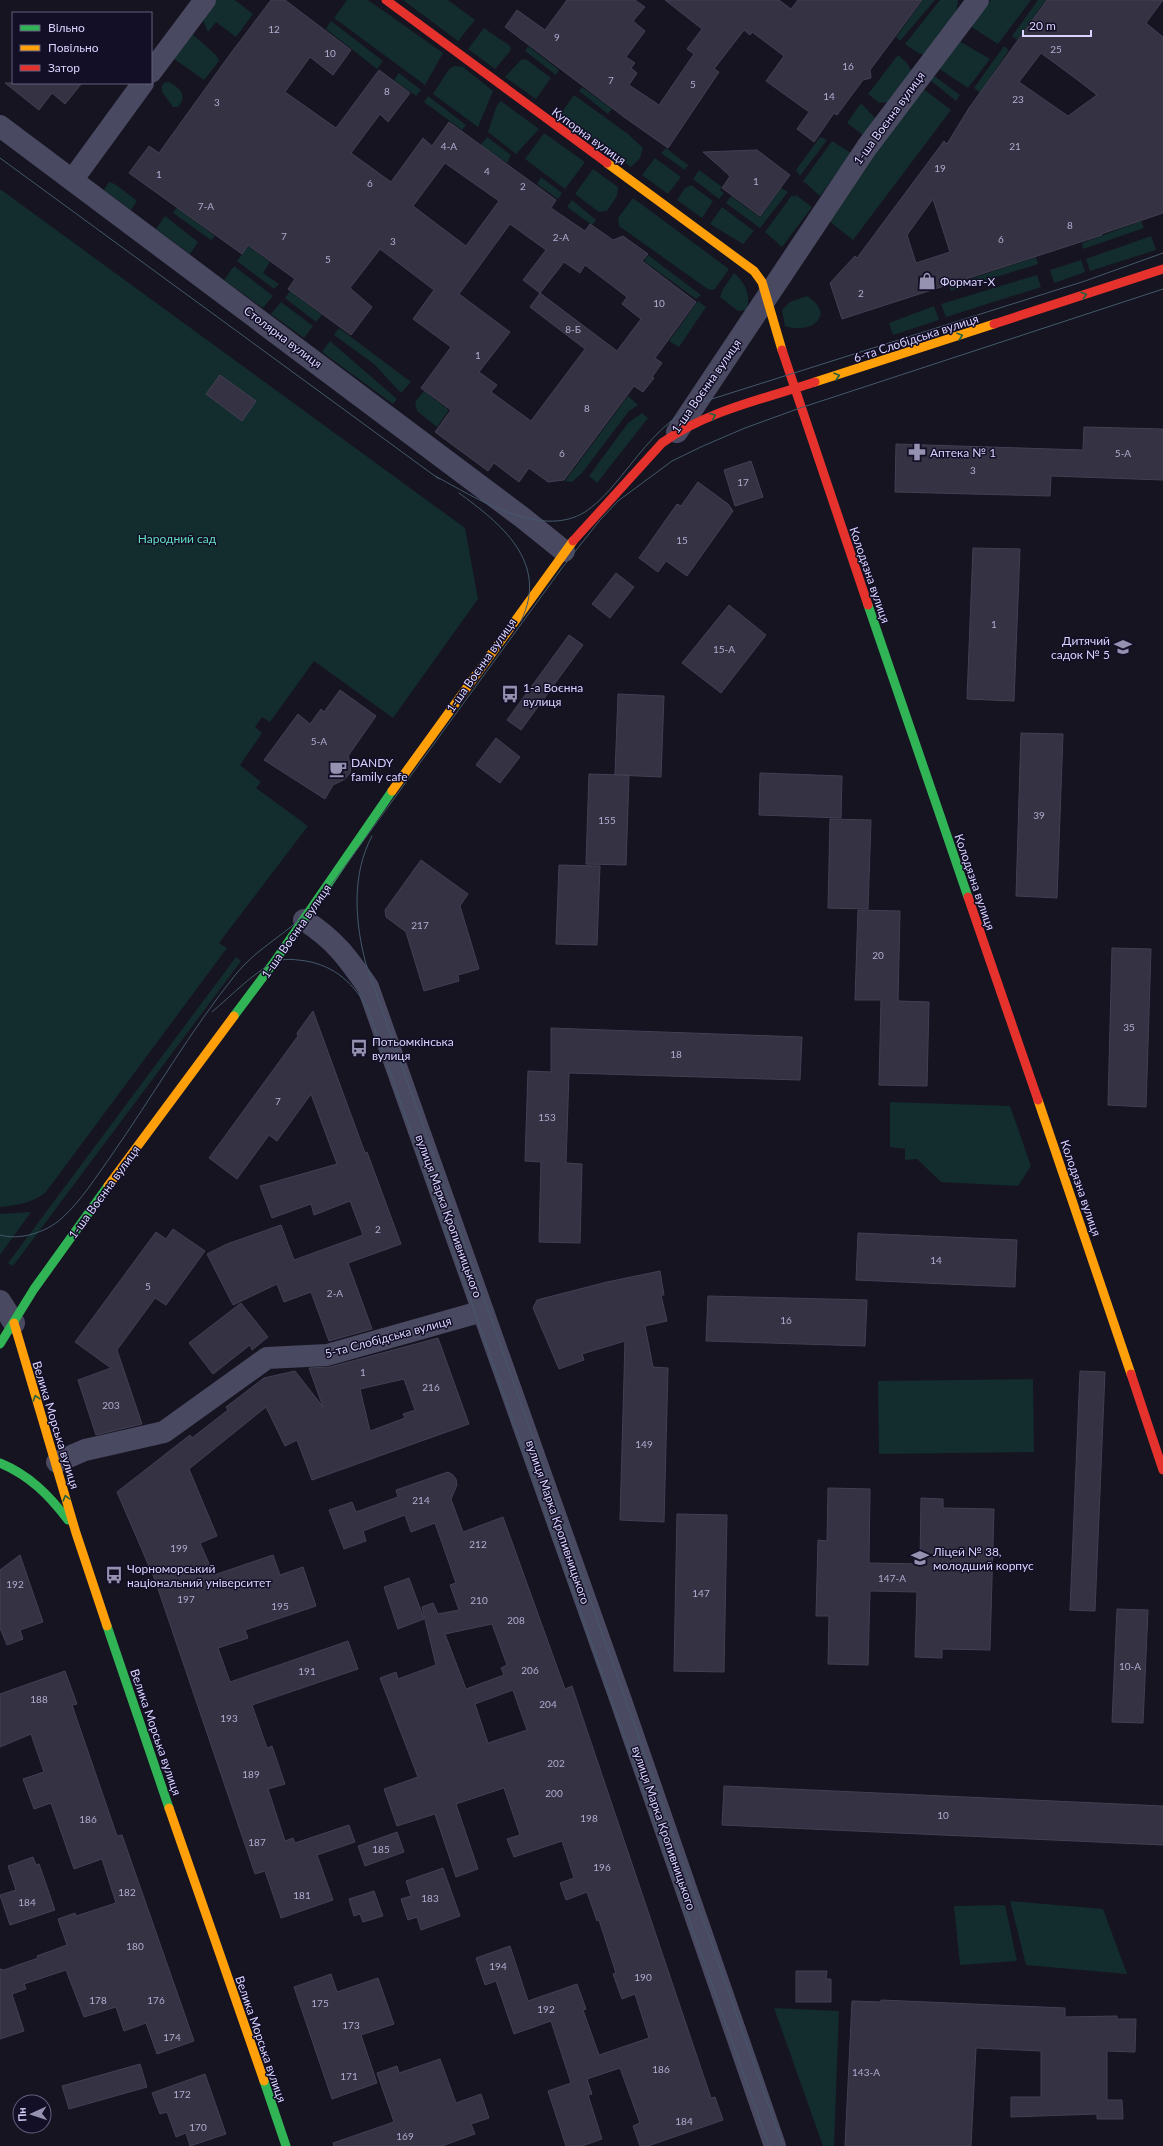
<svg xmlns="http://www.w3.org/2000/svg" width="1163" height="2146" font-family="Lato,sans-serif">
  <rect width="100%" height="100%" fill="#161421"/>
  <path fill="#132c2d" d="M216,0H235L253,14L236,37L216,22L208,32L202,18Z
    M347,0H368L443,53L425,85L334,18Z
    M403,0H448L475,20L458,41Z
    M923,0H935L900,41L896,37Z
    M940,0H958L956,14L925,55L918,53L905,44Z
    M991,0H1031L998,44L970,26Z
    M1038,0H1046L1017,40L1012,36Z
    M331,21L383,61L377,69L326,29Z
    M484,28L510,46L511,50L495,69L468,49Z
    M191,33L216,55L219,61L204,80L173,58Z
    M959,41L990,59L968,88L938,68Z
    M528,46L559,70L556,75L525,51Z
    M1004,46L1009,50L980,93L974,88Z
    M898,55L906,62L912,71L888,102L879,103L868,94Z
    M522,59L527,60L551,78L536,99L505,77Z
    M454,66L463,67L493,91L478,127L433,94L449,69Z
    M399,73L421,90L416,96L394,80Z
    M933,75L960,95L956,101L929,79Z
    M169,82C180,88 188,96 178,107H173L162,92V86L164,83Z
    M582,87L612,109L608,114L579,91Z
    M922,88L951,110L853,240L829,221L877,148Z
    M574,95L628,134L643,148L640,158L631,167L559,116Z
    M428,96L466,125L462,130L424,102Z
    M501,101L539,129L516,154L488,132L497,105Z
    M861,103L876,119L863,135L847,123Z
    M544,133L585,162L565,189L525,159Z
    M487,137L511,155L507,163L481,145Z
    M820,137L827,140L800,176L796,170Z
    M832,141L851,153L820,196L803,181Z
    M666,148L688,165L685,170L661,153Z
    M655,158L681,177L668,194L642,175Z
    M593,169L618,187L617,196L607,211L599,212L575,194Z
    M699,170L722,187L720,190L724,193L719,199L693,179Z
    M541,177L562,193L558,199L537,184Z
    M109,182L115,184L137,201L131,210L104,190Z
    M691,185L713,201L702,218L677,200L685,188Z
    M781,188L788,192L760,228L726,203L731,196L760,217Z
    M0,189L465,528L478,599L393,718L314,661L270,722L262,717L255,727L262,733L240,765L261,782L256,788L308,826L219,943L227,948L46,1192C33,1203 17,1205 0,1207Z
    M792,195L794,197L796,195L812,207L782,247L765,232Z
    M633,198L729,269L715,289L709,290L619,226L618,218Z
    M572,200L596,220L592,225L567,207Z
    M177,207L215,236L211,240L173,213Z
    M722,207L754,231L743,244L710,224Z
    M165,216L198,242L190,254L156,229Z
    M1141,221L1144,228L1083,249L1082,243Z
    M1151,236L1156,250L1090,271L1086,259Z
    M248,246L270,262L263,273L279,284L274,289L237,261Z
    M648,255L701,295L696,299L644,261Z
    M1036,257L1038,264L951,291L949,286Z
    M1081,260L1085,272L1054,283L1050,270Z
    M234,266L273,296L263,308L224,280Z
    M734,273C745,282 752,296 746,310L738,311L720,297L723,289Z
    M1037,275L1041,287L946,317L941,304Z
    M290,291L322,315L316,322L285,298Z
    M807,296C836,314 813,335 785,326L782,310L790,302Z
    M698,301L706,307L679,347L669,341Z
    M281,302L313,326L304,338L271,314Z
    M934,306L939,320L893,335L889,323Z
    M339,328L411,382L401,393L374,364L334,335Z
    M330,341L397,399L393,404L322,352Z
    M424,391L449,410L437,427L417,411L415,402Z
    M628,396L638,405L629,411L582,473L572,482L565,481Z
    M642,413L648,418L597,483L589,476L628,423Z
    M236,957L241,961L13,1266L8,1263Z
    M890,1102L1010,1106L1031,1166L1018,1186L941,1182L917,1159L905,1160V1149L890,1147Z
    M31,1212L0,1255V1214Z
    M1033,1379L1034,1452L879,1454L878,1381Z
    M1010,1901L1103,1909L1127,1974L1026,1965Z
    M1005,1905L1017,1961L960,1965L954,1906Z
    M774,2008L839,2011L834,2146H823Z"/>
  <path fill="#343243" stroke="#433f54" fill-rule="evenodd" d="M271,0H285L351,50L333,75L310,57L285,92L336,128L379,70L410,93L388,122L380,114L351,153L391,182L423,138L432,146L449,122L556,200L551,208L585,231L590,224L613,240L623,236L648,254L642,261L696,302L655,358L662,363L652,377L654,378L643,392L634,386L564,480L548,482L529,468L519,482L494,463L488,471L435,432L451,410L421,388L451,347L413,319L434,290L380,249L350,288L372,307L351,335L288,289L295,279L248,245L242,254L129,173L149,146L159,153L231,53ZM445,163L499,201L466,246L413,206ZM510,224L546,250L523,280L540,293L530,307L585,349L531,421L491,392L497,385L479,372L510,332L459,294ZM564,262L580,273L585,265L627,297L622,304L641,319L617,351L540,293Z
    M567,0H635L645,7L633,21L645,31L626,57L635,63L631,68L637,73L629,85L659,105L694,54L687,49L702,29L665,0H779L791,9L798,0H922L870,70L871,78L863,80L837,115L834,113L814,142L797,129L809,112L766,81L784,56L752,32L750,35L744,30L714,69L719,72L668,148L624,117L505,27L517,10L545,30Z
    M1047,0H1163L1146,23L1163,37V213L1101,234L1102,235L842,319L830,283L855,256L857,258L944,141L947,144L969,108ZM1041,53L1075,78L1097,95L1068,116L1019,82ZM933,199L950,252L916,263L907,235Z
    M5,83H82L65,104L52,93L39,110Z
    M757,150L790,175L760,216L722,188L730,176L703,152Z
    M220,375L256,401L242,421L206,394Z
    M1084,427L1163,429V480L1051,476L1050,496L895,492L896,444L1083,450Z
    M751,461L763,497L735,506L724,470Z
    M698,482L728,504L733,511L687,576L666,561L658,572L639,558L677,504L681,506Z
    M973,548L1020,549L1014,701L967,699Z
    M616,573L634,587L610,618L592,604Z
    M729,605L766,635L721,693L682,663Z
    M569,635L583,645L521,730L507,720Z
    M340,690L376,716L348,756L351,766L350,773L345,779L333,785L325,799L264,760L298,714L310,724L321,709L324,712Z
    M618,694L664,696L661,777L615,775Z
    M1021,733L1063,734L1057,898L1016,896Z
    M496,738L520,757L500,783L476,765Z
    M760,773L842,776L841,818L759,815Z
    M589,774L629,775L626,865L586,864Z
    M830,819L871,820L868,909L828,908Z
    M421,860L468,894L460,906L479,969L458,975L459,981L424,991L406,932L386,917L385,910Z
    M559,865L600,866L597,945L556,944Z
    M858,910L900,911L898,1001L929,1002L927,1086L879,1085L881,1000H855Z
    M1112,948L1151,949L1146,1107L1108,1105Z
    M313,1011L365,1153L367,1152L401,1244L348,1263L372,1329L329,1341L311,1292L284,1302L277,1284L233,1305L207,1254L227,1244L281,1225L294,1260L363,1235L350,1201L314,1215L311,1204L272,1218L260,1186L337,1164L311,1094L277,1141L269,1135L237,1179L209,1158L298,1036L297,1033Z
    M551,1028L802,1037L800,1080L569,1073L566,1163L582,1164L580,1243L539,1242L541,1162L525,1161L528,1071L551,1072Z
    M173,1229L205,1251L166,1305L155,1298L117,1350L142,1424L96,1435L78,1380L111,1368L75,1342L156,1232L166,1239Z
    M858,1233L1017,1240L1015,1287L856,1280Z
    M660,1271L664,1295H661L667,1321L645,1326L653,1367L668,1368L664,1522L620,1520L625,1341L582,1354L584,1360L559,1369L533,1308L537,1300L607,1282Z
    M708,1296L867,1300L865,1346L706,1341Z
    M241,1303L268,1337L252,1350L250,1345L213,1374L189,1343Z
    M438,1338L469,1424L312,1480L297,1440L285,1446L266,1407L189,1469L217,1536L200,1543L214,1575L273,1555L280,1575L303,1567L316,1606L245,1630L248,1638L218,1648L230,1682L348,1641L358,1669L252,1705L267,1748L272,1746L285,1784L268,1789L285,1841L293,1838L295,1843L349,1825L355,1842L317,1855L333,1900L281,1918L265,1871L255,1874L155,1580L117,1492L190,1435L192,1438L228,1410L226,1407L264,1378L295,1371L323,1407L309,1368L330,1367ZM404,1379L415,1410L403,1414L405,1418L370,1431L360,1389Z
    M1080,1371L1105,1372L1095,1611L1070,1610Z
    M448,1472L453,1475L456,1479L457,1485L451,1499L463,1532L503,1517L565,1689L572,1686L711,2098L715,2097L723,2120L648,2146H640L633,2126L640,2123L620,2068L587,2079L592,2094L588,2095L602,2139L582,2146H566L548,2091L571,2083L551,2021L514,2034L496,1981L485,1985L476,1958L510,1946L528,2001L577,1984L586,2009L583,2010L599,2055L649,2038L635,1994L622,1999L613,1974L616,1973L599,1920L597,1921L587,1892L566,1900L560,1883L574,1878L562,1841L514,1857L507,1839L520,1835L504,1788L456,1804L478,1869L456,1877L435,1814L397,1826L384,1789L418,1777L380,1678L396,1672L398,1679L436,1665L422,1607L433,1603L438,1614L459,1610L450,1585L456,1583L435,1523L411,1532L405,1515L363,1531L366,1541L344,1549L329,1510L352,1502L356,1512L398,1497L396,1490ZM492,1624L507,1665L501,1668L504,1675L466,1689L445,1634ZM513,1690L527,1730L488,1743L475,1704Z
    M828,1488L870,1489L869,1563L920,1564L921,1498L943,1499V1508L994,1509L990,1650L942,1649V1658L915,1657L917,1592L870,1591L868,1665L828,1664L829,1616H816L818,1540L827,1541Z
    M677,1514L727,1515L724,1672L674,1671Z
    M20,1555L43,1622L20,1630L23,1639L7,1645L0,1628V1570Z
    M409,1578L424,1619L398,1629L384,1587Z
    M1117,1609L1148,1610L1143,1723L1112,1722Z
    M65,1671L77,1704L72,1705L104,1798L117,1836L122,1835L194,2041L157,2054L146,2023L124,2031L116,2007L84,2017L66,1970L24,1984L26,1989L12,1994L24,2031L0,2039V1969L4,1970L38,1958L37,1956L67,1945L58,1919L75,1913L76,1916L116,1903L102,1859L74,1869L51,1803L34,1809L23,1779L44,1772L31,1734L0,1747V1694Z
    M724,1786L1163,1806V1845L722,1825Z
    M397,1832L404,1852L365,1866L358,1846Z
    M33,1857L36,1865L39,1864L55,1910L10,1925L0,1895L16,1890L8,1866Z
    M443,1868L460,1916L421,1930L417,1917L408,1920L401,1899L411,1896L406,1881Z
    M374,1891L383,1916L363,1922L360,1914L354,1916L349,1899Z
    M796,1971H827L826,1979H831V2002H796Z
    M331,1974L337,1992L378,1978L394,2024L361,2035L377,2083L332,2099L294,1987Z
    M881,2000L1065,2008V2017L1117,2016V2019H1136L1135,2052L1107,2051V2100H1122L1123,2119H1097V2114L1011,2117V2097H1041V2051L976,2048L971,2146H845L852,2001L881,2002Z
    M440,2059L456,2103L481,2094L489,2118L471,2124L475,2134L442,2146H334L333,2143L394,2122L377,2073L397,2066L399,2073Z
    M140,2064L147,2087L69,2109L62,2086Z
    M205,2074L226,2134L190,2146L186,2133L176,2137L167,2112L160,2114L152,2093Z"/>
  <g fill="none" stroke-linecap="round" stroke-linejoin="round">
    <path stroke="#4a4962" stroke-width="22" d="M151,72L205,0
      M0,126L523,518L564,551
      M73,179L143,83
      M677,432L867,147L978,0
      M304,920C335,940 347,957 368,987L620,1698L775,2146
      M0,1301L14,1323
      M57,1462L85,1450L164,1432L267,1358L327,1355L483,1311"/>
    <path stroke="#30b455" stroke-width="9" d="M868,605L968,897
      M234,1016L275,961L392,791
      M0,1344L34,1289L108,1186
      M0,1463C29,1475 49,1495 68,1520
      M107,1626L169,1808
      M264,2081L286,2146"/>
    <path stroke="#ff9f0a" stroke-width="9" d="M607,163L754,271L762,282L782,350
      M815,382L994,324
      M392,791L573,541
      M1038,1100L1131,1374
      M108,1186L234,1016
      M14,1323L76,1533L107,1626
      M169,1808L264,2081"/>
    <path stroke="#e5322d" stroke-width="9" d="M386,0L607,163
      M994,324L1163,269
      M782,350L868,605
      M573,541L662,443C706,411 764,399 815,382
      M968,897L1038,1100
      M1131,1374L1163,1470"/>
    <path stroke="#43596b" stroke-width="1" d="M0,158L439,479
      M435,476C475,497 539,540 585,512C603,500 618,480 631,464C650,440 669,419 696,404L1085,281L1163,253
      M459,493C500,523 550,562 521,621
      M372,836C351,875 355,923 366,964L783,2146
      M212,1012C232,995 251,975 274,962C280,959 291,959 298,960C331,963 351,980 367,1007L769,2146
      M0,1235C20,1241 47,1232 62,1218C81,1201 96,1177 111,1156C153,1096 190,1031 236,974C254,952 277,939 298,921C312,909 323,895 334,881L562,568L600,520L618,501L672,461L703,446L745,428L800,408L1163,289"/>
  </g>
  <defs><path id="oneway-chevron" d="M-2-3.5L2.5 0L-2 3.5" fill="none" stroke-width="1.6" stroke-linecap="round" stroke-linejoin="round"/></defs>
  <g stroke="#22623e">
    <use href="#oneway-chevron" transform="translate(1084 295) rotate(-18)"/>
    <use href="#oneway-chevron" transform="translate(960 336) rotate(-18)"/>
    <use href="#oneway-chevron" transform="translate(837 376) rotate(-18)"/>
    <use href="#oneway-chevron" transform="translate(713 416) rotate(-23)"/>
    <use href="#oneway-chevron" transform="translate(36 1398) rotate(-108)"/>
    <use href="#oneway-chevron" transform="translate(66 1498) rotate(-105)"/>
  </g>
  <defs>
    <g id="shop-bare" transform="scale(1.38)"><path d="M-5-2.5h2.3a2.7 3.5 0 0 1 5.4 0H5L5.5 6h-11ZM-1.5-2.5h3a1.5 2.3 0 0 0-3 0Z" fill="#9591b1" stroke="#130f26" stroke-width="2.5" paint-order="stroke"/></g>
    <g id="pharmacy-bare" transform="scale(1.38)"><path d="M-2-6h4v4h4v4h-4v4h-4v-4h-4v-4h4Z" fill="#9591b1" stroke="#130f26" stroke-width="2.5" paint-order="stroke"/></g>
    <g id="school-bare" transform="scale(1.38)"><path d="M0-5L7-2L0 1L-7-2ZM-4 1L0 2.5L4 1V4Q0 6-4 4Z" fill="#9591b1" stroke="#130f26" stroke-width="2.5" paint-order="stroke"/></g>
    <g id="bus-bare" transform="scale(1.38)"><path d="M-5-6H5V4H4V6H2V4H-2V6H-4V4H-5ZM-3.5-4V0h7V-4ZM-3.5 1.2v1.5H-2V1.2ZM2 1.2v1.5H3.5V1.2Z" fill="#9591b1" stroke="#130f26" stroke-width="2.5" paint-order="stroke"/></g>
    <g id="cafe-bare" transform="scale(1.38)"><path d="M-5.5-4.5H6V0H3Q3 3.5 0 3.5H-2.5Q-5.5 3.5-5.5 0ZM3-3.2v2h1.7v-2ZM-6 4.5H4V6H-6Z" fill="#9591b1" stroke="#130f26" stroke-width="2.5" paint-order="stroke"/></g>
  </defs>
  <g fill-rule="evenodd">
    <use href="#shop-bare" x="927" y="281"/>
    <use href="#pharmacy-bare" x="917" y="452"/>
    <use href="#school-bare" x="1123" y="647"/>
    <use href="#bus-bare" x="510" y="694"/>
    <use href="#cafe-bare" x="338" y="769"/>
    <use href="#bus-bare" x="359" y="1048"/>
    <use href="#school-bare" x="920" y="1558"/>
    <use href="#bus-bare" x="114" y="1575"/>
  </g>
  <g text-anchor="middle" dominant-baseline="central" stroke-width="3" stroke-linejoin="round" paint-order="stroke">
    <g font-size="10" fill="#b0acd0">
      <text x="274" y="29">12</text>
      <text x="557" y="37">9</text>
      <text x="1056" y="49">25</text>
      <text x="330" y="53">10</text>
      <text x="848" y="66">16</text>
      <text x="611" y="80">7</text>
      <text x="693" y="84">5</text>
      <text x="387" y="91">8</text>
      <text x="829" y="96">14</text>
      <text x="1018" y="99">23</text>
      <text x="217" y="102">3</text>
      <text x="449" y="146">4-А</text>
      <text x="1015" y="146">21</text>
      <text x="940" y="168">19</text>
      <text x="487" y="171">4</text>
      <text x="159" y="174">1</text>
      <text x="756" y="181">1</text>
      <text x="370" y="183">6</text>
      <text x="523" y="186">2</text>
      <text x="206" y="206">7-А</text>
      <text x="1070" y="225">8</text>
      <text x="284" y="236">7</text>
      <text x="561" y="237">2-А</text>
      <text x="1001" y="239">6</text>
      <text x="393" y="241">3</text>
      <text x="328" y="259">5</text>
      <text x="861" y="293">2</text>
      <text x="659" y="303">10</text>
      <text x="573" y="329">8-Б</text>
      <text x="478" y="355">1</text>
      <text x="587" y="408">8</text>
      <text x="562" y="453">6</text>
      <text x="1123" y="453">5-А</text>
      <text x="973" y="470">3</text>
      <text x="743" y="482">17</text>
      <text x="682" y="540">15</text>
      <text x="994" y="624">1</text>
      <text x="724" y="649">15-А</text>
      <text x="319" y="741">5-А</text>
      <text x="1039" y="815">39</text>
      <text x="607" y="820">155</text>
      <text x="420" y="925">217</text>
      <text x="878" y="955">20</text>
      <text x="1129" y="1027">35</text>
      <text x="676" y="1054">18</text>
      <text x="278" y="1101">7</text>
      <text x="547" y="1117">153</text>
      <text x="378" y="1229">2</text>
      <text x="936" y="1260">14</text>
      <text x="148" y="1286">5</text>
      <text x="335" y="1293">2-А</text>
      <text x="786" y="1320">16</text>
      <text x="363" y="1372">1</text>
      <text x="431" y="1387">216</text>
      <text x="111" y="1405">203</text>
      <text x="644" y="1444">149</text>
      <text x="421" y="1500">214</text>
      <text x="478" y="1544">212</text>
      <text x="179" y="1548">199</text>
      <text x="892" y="1578">147-А</text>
      <text x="15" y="1584">192</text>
      <text x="701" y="1593">147</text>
      <text x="186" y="1599">197</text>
      <text x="479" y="1600">210</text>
      <text x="280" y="1606">195</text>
      <text x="516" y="1620">208</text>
      <text x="1130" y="1666">10-А</text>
      <text x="530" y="1670">206</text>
      <text x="307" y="1671">191</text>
      <text x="39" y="1699">188</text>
      <text x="548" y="1704">204</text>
      <text x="229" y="1718">193</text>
      <text x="556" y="1763">202</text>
      <text x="251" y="1774">189</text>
      <text x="554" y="1793">200</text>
      <text x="943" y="1815">10</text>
      <text x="589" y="1818">198</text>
      <text x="88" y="1819">186</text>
      <text x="257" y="1842">187</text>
      <text x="381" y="1849">185</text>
      <text x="602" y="1867">196</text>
      <text x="127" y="1892">182</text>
      <text x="302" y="1895">181</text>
      <text x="430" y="1898">183</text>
      <text x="27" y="1902">184</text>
      <text x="135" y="1946">180</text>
      <text x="498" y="1966">194</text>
      <text x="643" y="1977">190</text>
      <text x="98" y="2000">178</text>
      <text x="156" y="2000">176</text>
      <text x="320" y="2003">175</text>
      <text x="546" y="2009">192</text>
      <text x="351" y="2025">173</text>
      <text x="172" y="2037">174</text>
      <text x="661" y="2069">186</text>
      <text x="866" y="2072">143-А</text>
      <text x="349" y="2076">171</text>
      <text x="182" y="2094">172</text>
      <text x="684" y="2121">184</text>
      <text x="198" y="2127">170</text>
      <text x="405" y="2136">169</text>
    </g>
    <g font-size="12" fill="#d9d4ff" stroke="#130f26">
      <text transform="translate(889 118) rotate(-54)">1-ша Воєнна вулиця</text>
      <text transform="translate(589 136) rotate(36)">Купорна вулиця</text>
      <text transform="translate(283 337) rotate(37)">Столярна вулиця</text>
      <text transform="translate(916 338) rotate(-18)">6-та Слобідська вулиця</text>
      <text transform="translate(706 386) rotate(-55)">1-ша Воєнна вулиця</text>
      <text transform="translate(870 575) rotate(71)">Колодязна вулиця</text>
      <text transform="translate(481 665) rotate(-55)">1-ша Воєнна вулиця</text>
      <text transform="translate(975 882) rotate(71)">Колодязна вулиця</text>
      <text transform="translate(296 931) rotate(-55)">1-ша Воєнна вулиця</text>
      <text transform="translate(1081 1188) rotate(71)">Колодязна вулиця</text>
      <text transform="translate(104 1192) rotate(-54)">1-ша Воєнна вулиця</text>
      <text transform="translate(449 1216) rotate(70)">вулиця Марка Кропивницького</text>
      <text transform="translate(388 1337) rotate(-15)">5-та Слобідська вулиця</text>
      <text transform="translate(56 1425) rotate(73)">Велика Морська вулиця</text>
      <text transform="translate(558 1522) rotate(71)">вулиця Марка Кропивницького</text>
      <text transform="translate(156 1732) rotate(71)">Велика Морська вулиця</text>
      <text transform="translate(664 1828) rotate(71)">вулиця Марка Кропивницького</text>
      <text transform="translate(261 2039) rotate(71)">Велика Морська вулиця</text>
    </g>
    <g font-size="12" fill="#d9d4ff" stroke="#130f26" text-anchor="start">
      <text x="940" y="281">Формат-X</text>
      <text x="930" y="452">Аптека № 1</text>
      <text x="1110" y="640" text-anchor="end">Дитячий<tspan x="1110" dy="14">садок № 5</tspan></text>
      <text x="523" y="687">1-а Воєнна<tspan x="523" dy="14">вулиця</tspan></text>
      <text x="351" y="762">DANDY<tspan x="351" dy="14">family cafe</tspan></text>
      <text x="372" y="1041">Потьомкінська<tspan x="372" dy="14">вулиця</tspan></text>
      <text x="933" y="1551">Ліцей № 38,<tspan x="933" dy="14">молодший корпус</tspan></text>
      <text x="127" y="1568">Чорноморський<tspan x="127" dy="14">національний університет</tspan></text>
    </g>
    <g font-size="12" fill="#5fe0c0" stroke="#130f26">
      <text x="177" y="538">Народний сад</text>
    </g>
  </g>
  <rect x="12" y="12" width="140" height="72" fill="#130f26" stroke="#625e7d"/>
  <rect x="20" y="25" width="20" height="6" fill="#30b455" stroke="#625e7d"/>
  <text x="48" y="32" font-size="12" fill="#d9d4ff">Вільно</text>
  <rect x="20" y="45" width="20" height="6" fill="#ff9f0a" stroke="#625e7d"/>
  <text x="48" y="52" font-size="12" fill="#d9d4ff">Повільно</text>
  <rect x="20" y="65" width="20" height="6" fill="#e5322d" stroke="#625e7d"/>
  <text x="48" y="72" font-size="12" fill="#d9d4ff">Затор</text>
  <g transform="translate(32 2114) rotate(267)"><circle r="19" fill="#130f26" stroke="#625e7d"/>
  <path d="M0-3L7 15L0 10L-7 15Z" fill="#9591b1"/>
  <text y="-6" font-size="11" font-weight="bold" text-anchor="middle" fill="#d9d4ff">Пн</text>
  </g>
  <path d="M1023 30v6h68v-6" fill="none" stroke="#d9d4ff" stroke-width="2"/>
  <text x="1029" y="30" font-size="12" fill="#d9d4ff" stroke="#130f26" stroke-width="3" paint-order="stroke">20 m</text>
</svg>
